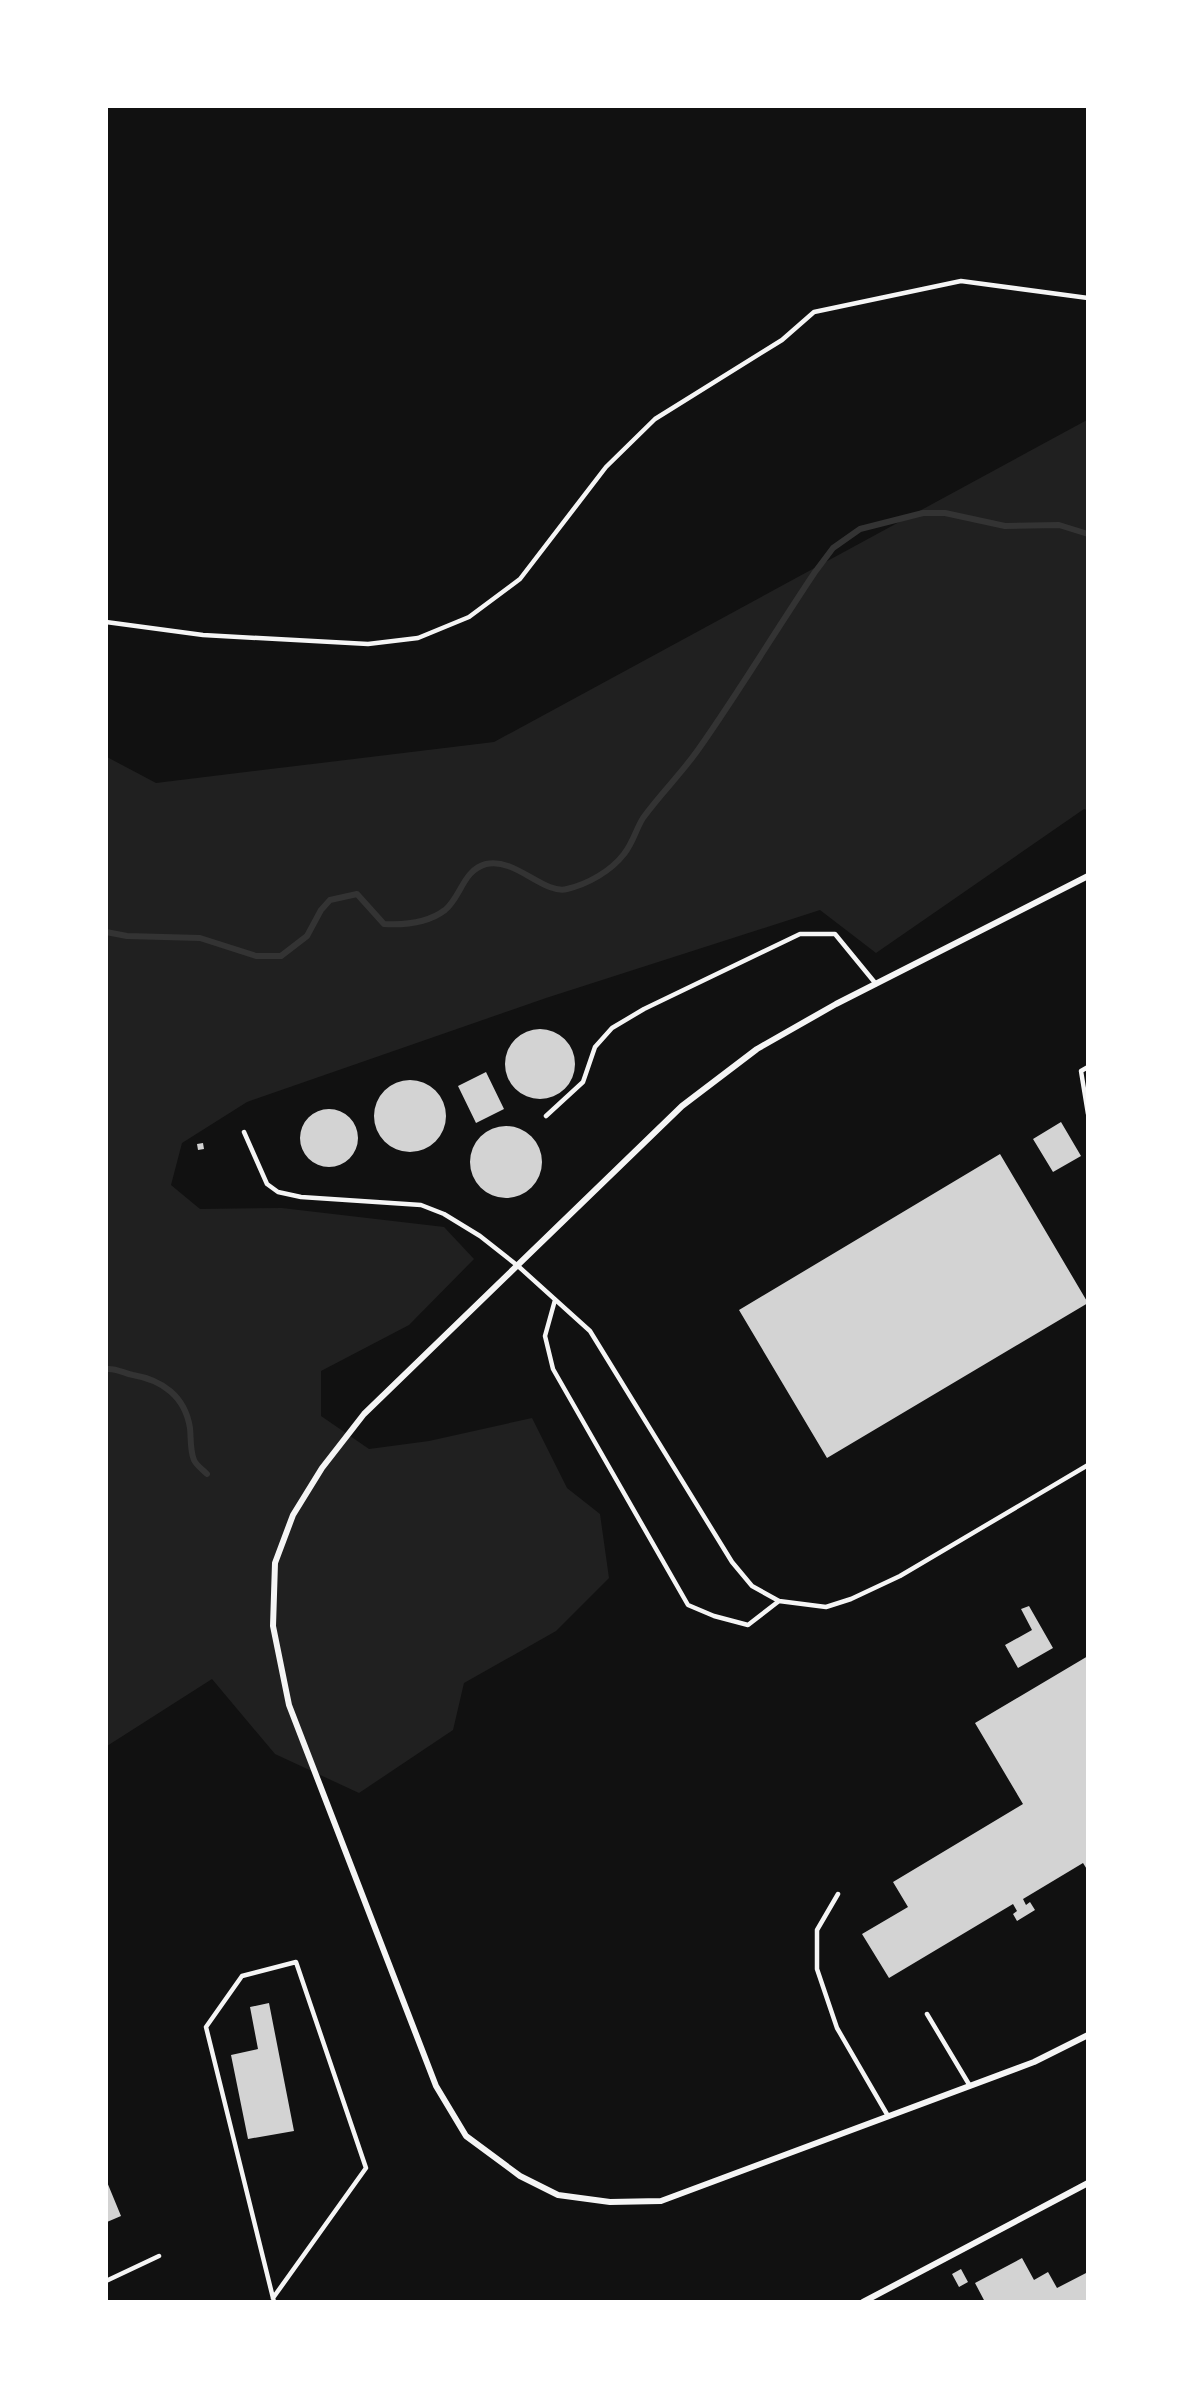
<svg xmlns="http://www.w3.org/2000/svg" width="1194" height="2408" font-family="Poppins,sans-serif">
  <rect width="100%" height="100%" fill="#111"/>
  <path fill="#202020" d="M1087,420V810L1084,809L876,953L820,910L546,998L247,1102L182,1143L171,1185L200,1209L282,1208L444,1227L474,1259L409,1325L321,1371V1416L369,1449L429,1441L532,1418L567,1488L600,1514L609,1578L556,1631L464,1683L453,1730L359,1793L275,1754L212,1679L107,1746V757L156,783L494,742Z"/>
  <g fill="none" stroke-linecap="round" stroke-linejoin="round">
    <path stroke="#333" stroke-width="6" d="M106,932L127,936L200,938L256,956H281L307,936L321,910L330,900L357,894L384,924C403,925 428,923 445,910C461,897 463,870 486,864C515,857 544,895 567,889C588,884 611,871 624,854C633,843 636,829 643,818C661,793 683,772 700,747C740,690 776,630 815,572L833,548L860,529L923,513H945L1005,526L1059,525L1088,534
      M106,1369C117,1368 123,1373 133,1375C162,1380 185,1396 190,1428C191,1437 190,1451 194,1460C196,1465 203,1470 207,1474"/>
  </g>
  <path fill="#d3d3d3" d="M505 1064a35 35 0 1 1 70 0a35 35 0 1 1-70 0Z
    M486,1072L504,1109L476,1123L458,1086Z
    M374 1116a36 36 0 1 1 72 0a36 36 0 1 1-72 0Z
    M300 1138a29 29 0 1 1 58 0a29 29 0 1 1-58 0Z
    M1061,1122L1081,1156L1053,1172L1033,1139Z
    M470 1162a36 36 0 1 1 72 0a36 36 0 1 1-72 0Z
    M203,1143L204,1149L198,1150L197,1144Z
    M1000,1154L1088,1303L827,1458L739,1310Z
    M1029,1606L1053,1648L1018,1668L1005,1645L1032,1630L1021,1609Z
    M1088,1656V1871L1083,1863L1023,1899L1026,1905L1030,1902L1035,1910L1017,1921L1013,1914L1017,1911L1013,1904L889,1978L862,1934L908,1907L893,1882L1023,1804L975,1723Z
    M269,2003L294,2131L248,2139L231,2055L258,2049L250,2007Z
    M107,2182L121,2216L107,2222Z
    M1022,2258L1034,2280L1048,2272L1057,2288L1088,2272V2302H985L975,2283Z
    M961,2269L968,2282L959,2287L952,2274Z"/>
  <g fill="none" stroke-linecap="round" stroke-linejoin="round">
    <path stroke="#f5f5f5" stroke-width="4.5" d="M106,622L203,635L368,644L418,638L469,617L520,579L606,467L655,419L782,340L814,312L961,281L1088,298
      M1088,1067L1081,1071L1088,1114
      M546,1116L583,1082L595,1047L612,1028L644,1009L800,934H835L876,984
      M244,1132L267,1184L278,1192L301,1197L421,1205L444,1214L480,1236L518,1266L590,1331L732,1562L752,1586L779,1601L826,1607L851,1599L900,1576L1088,1465
      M555,1300L545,1336L553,1369L688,1605L714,1616L748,1625L779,1601
      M838,1894L817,1930V1969L837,2028L888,2116
      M927,2014L970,2086
      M106,2281L159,2256
      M273,2298L366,2168L296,1962L242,1976L206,2027L274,2302"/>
    <path stroke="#f5f5f5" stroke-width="6" d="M1088,876L836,1004L757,1049L682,1106L364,1414L322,1468L293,1515L275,1563L273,1626L289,1705L436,2086L466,2136L520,2176L558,2195L610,2202L661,2201L1034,2062L1088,2035
      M863,2302L1088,2183"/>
  </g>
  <rect width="1194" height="2408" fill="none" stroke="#ffffff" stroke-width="216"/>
</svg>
